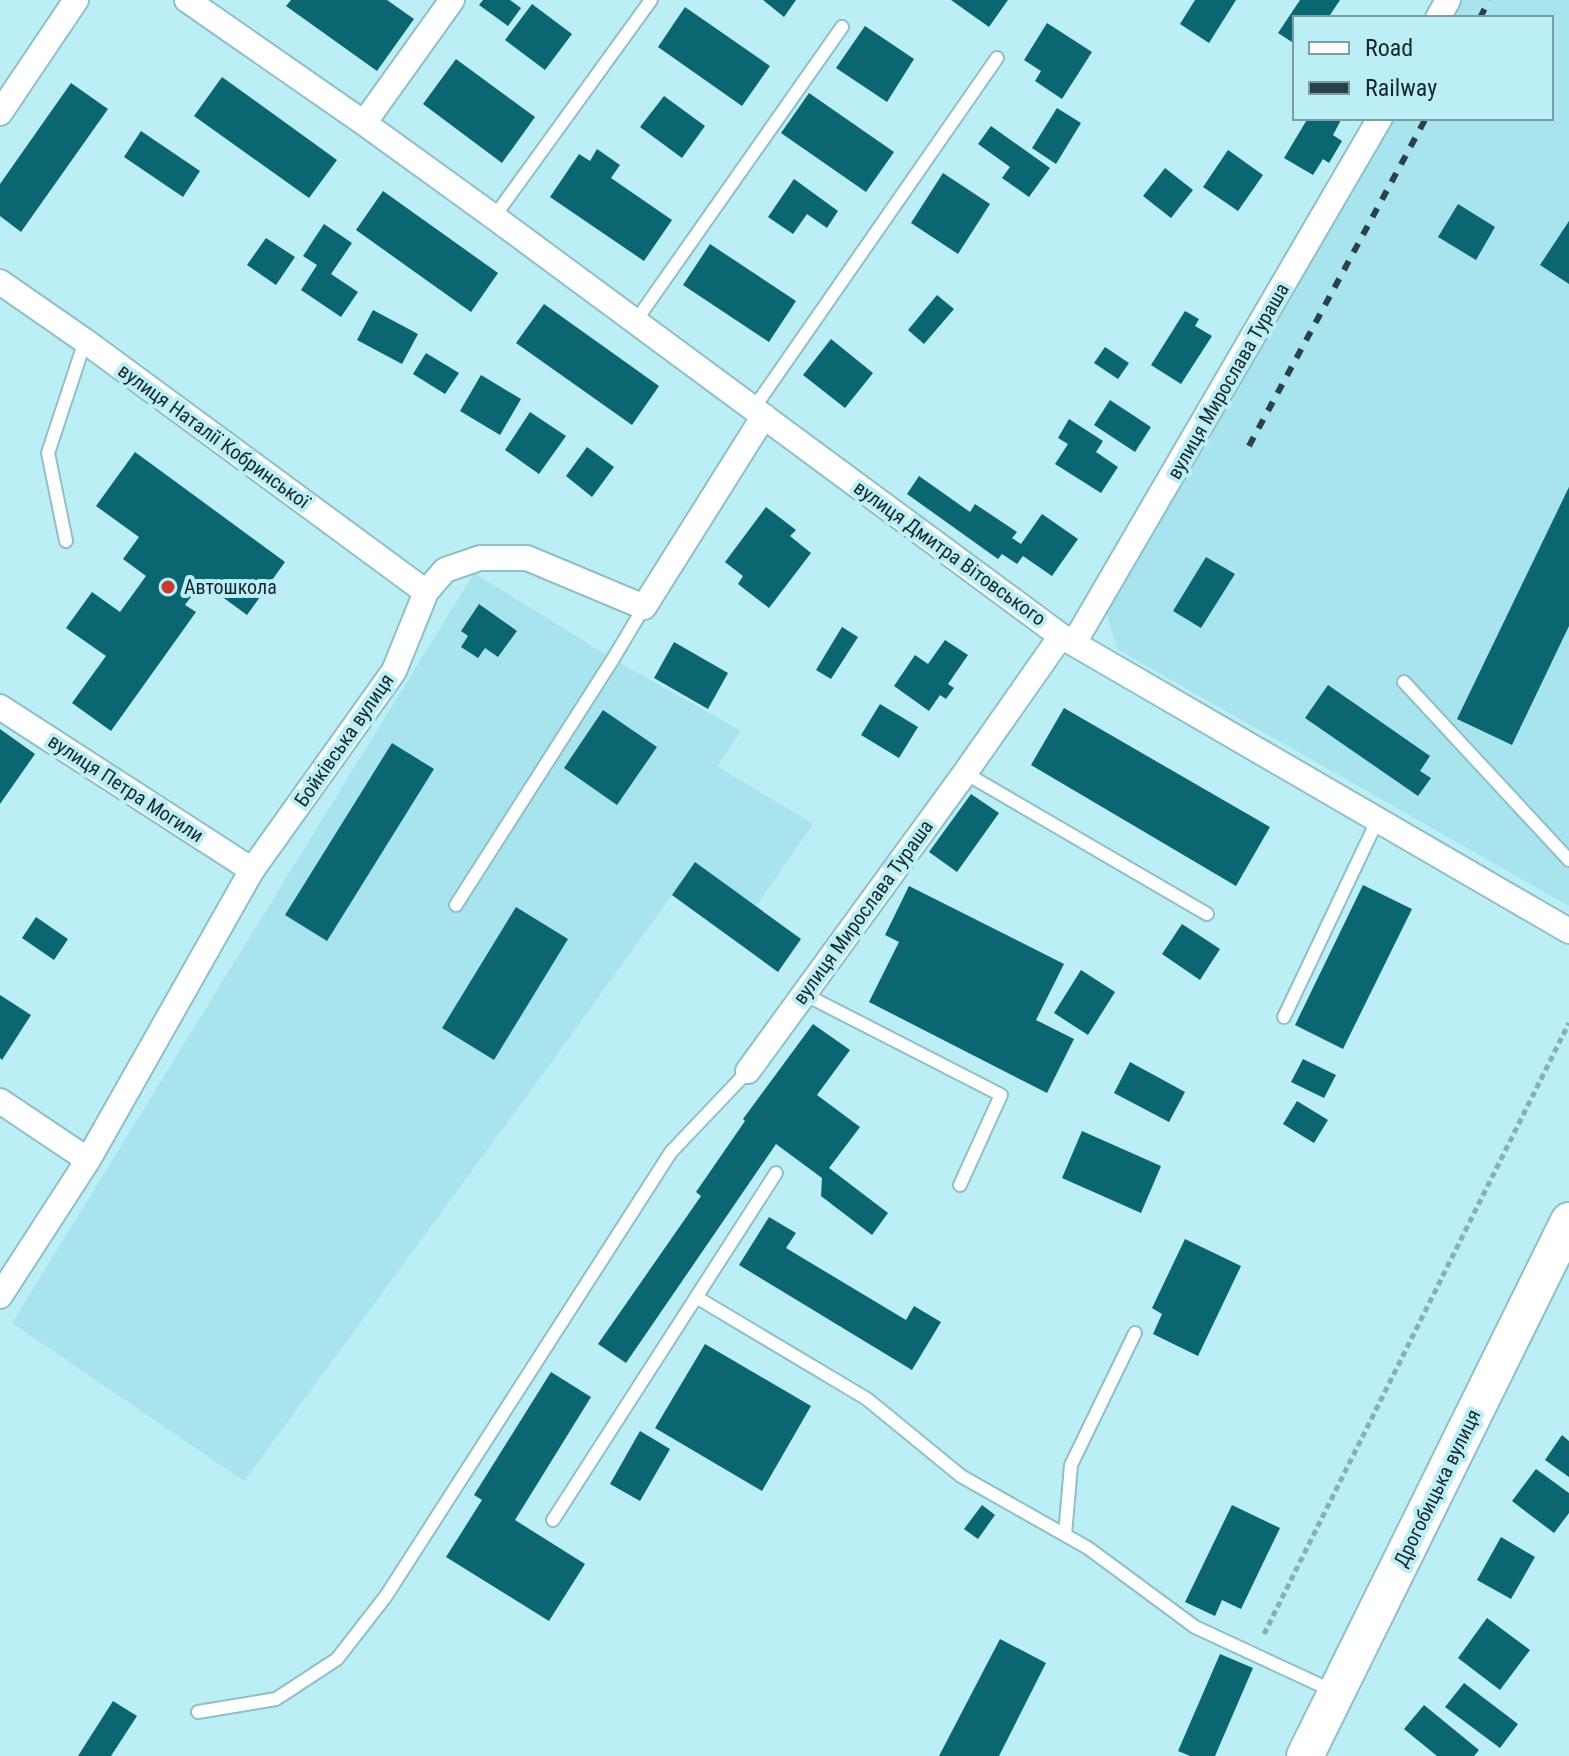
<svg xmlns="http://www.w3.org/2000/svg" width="1569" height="1756" font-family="'Roboto Condensed',sans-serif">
  <rect width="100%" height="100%" fill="#bceef6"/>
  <path fill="#a8e4ed" d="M1462,0H1569V906L1117,649L1106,611L1393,118H1551V18H1452Z
    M474,573L613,659L741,731L717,766L813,824L756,906L695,863L534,1086L244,1481L12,1323Z"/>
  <path fill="#0a6671" d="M291,0H387L414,19L377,71L286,6Z
    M483,0H510L521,8L508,26L479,5Z
    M763,0H796L784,17Z
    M951,0H1008L989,27Z
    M1195,0H1236L1209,43L1180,24Z
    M1300,0H1340L1328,18H1295V44L1278,33Z
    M532,4L572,34L545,70L505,40Z
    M685,7L770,66L742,106L658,47Z
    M1047,23L1092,52L1062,99L1035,81L1041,71L1024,60Z
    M865,26L914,59L887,102L836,68Z
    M456,59L535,117L502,163L423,104Z
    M222,77L337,160L309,198L194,116Z
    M71,83L108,109L21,232L0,216V184Z
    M809,93L894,152L866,192L781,133Z
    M664,96L705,126L682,158L640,127Z
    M1057,108L1081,123L1056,164L1032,148Z
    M1308,118H1338L1341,120L1333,135L1342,141L1329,163L1323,159L1313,175L1284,158Z
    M991,126L1050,168L1029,197L1002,178L1010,167L978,144Z
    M141,131L200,171L183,197L124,157Z
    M597,149L620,165L611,178L672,220L644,261L550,197L579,154L590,161Z
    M1228,150L1263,175L1238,211L1203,187Z
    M1165,168L1193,190L1171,218L1143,196Z
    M943,173L990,204L958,254L911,223Z
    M794,179L838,211L827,228L807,214L793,234L768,217Z
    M383,191L498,273L471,312L356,230Z
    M1458,204L1495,227L1476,260L1438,237Z
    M1569,221V284L1540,265Z
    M324,224L352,243L331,274L358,292L341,317L301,290L317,265L303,256Z
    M266,238L295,257L276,285L247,265Z
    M710,244L796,301L769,342L683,285Z
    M937,295L954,309L924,344L908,330Z
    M544,304L659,386L632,425L516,343Z
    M373,310L418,334L402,364L357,340Z
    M1185,311L1199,319L1195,326L1212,336L1181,384L1151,365Z
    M831,339L873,373L845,408L803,375Z
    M1105,347L1129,363L1118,379L1094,363Z
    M426,353L459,373L445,394L413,374Z
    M481,375L521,399L500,435L460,411Z
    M1110,400L1151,427L1135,452L1094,425Z
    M530,412L566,436L539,474L505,450Z
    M1069,419L1103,441L1096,452L1118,467L1101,493L1055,464L1068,444L1058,438Z
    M587,447L614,467L592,497L566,476Z
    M135,452L285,562L247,615L202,582L185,605L196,612L111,731L72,703L106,656L66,628L92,592L120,612L146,576L123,559L139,537L96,506Z
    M919,476L970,512L975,504L1017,532L1012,538L1021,544L1042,514L1078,539L1052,576L1023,556L1017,564L1002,554L998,559L907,494Z
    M1569,487V626L1512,745L1457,719Z
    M766,507L796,530L790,536L811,553L769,608L738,584L743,576L725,562Z
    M1206,557L1235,574L1201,628L1173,611Z
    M479,604L517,631L498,657L485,648L478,658L461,647L468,636L461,631Z
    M842,627L858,637L831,679L816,670Z
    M945,640L968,655L948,684L954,688L946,699L940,695L929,711L894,686L915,655L928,664Z
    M674,642L728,673L708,709L654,678Z
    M1328,685L1430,756L1420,771L1431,778L1418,796L1305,718Z
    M880,704L918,727L899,758L861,735Z
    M1064,708L1270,827L1236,886L1031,765Z
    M603,710L657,747L617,805L564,768Z
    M0,729L35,754L0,804Z
    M392,743L434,769L327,941L285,915Z
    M971,794L999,813L957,872L929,852Z
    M695,862L801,939L778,972L672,895Z
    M1363,885L1412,909L1343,1049L1295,1025Z
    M909,886L1064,964L1036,1020L1074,1039L1047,1093L869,1002L899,942L885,935Z
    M516,907L568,939L494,1060L442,1028Z
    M36,917L68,939L54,960L22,938Z
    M1182,924L1220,949L1200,980L1162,954Z
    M1081,970L1115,992L1088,1035L1054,1013Z
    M0,995L31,1015L2,1060L0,1058Z
    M813,1024L850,1050L817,1095L860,1127L829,1168L888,1213L872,1235L821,1196L822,1178L776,1144L626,1363L598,1344L701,1196L696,1192L745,1121L743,1119Z
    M1303,1059L1336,1075L1324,1098L1291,1082Z
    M1130,1062L1185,1092L1169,1122L1114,1093Z
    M1297,1101L1328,1120L1314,1143L1283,1124Z
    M1082,1131L1161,1166L1141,1213L1062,1178Z
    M769,1217L796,1233L786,1248L906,1320L914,1306L941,1322L912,1370L739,1265Z
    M1185,1239L1241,1266L1198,1356L1153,1334L1162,1314L1152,1308Z
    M705,1344L811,1406L762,1491L655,1428Z
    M551,1372L591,1397L515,1520L585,1564L549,1621L446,1557L482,1500L474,1495Z
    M640,1431L670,1449L640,1501L610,1484Z
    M1562,1435L1569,1441V1477L1545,1460Z
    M1536,1469L1569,1493V1513L1554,1533L1512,1501Z
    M982,1505L995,1515L978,1539L964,1529Z
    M1232,1505L1280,1528L1241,1609L1222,1600L1215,1616L1185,1602Z
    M1501,1537L1535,1557L1511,1599L1477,1580Z
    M1487,1618L1530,1650L1500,1690L1458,1658Z
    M1000,1639L1046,1663L999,1756H939Z
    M1220,1654L1253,1668L1215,1756H1190L1178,1751Z
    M1464,1683L1518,1724L1500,1748L1445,1707Z
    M113,1701L137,1716L111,1756H78Z
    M1424,1705L1479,1750L1474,1756H1437L1404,1729Z"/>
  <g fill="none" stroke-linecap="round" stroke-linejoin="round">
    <g stroke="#8fbfc7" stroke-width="16">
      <path id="lane" d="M494,217L651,0
        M635,322L842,27
        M754,408L997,58
        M66,541L48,453L85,341
        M1404,682L1569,860
        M965,773L1207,914
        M456,905L613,659L644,607
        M804,994L1001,1095L960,1185
        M1284,1017L1378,819
        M696,1297L867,1399L961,1476L1088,1548L1195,1627L1333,1691
        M553,1520L776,1173
        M1065,1535L1071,1465L1135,1333
        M198,1712L276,1699L337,1659L386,1596L671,1152L748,1071"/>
    </g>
    <g stroke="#8fbfc7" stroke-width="28">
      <path id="street" d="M187,0L364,123L494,217L1061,636L1569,931
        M1438,18L1448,0
        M0,113L76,0
        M364,123L452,0
        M0,282L85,341L426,592
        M1074,643L1380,118
        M0,707L252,870
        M748,1071L965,773L1061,636
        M0,1101L88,1160
        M0,1296L88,1160L252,870L394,671L426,592L445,570L480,558H527L644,607L764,416"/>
    </g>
    <g stroke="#8fbfc7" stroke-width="40">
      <path id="secondary" d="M1305,1756L1569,1221"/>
    </g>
    <path stroke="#87afb6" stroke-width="5" stroke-dasharray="6 4" stroke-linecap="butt" d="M1264,1634L1569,1023"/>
    <use href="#lane" stroke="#fff" stroke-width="12"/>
    <use href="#street" stroke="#fff" stroke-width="24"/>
    <use href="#secondary" stroke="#fff" stroke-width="36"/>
    <path stroke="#2a4245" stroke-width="6" stroke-dasharray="10 10" stroke-linecap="butt" d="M1480,18L1489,0
      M1249,446L1426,118"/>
  </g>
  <circle fill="#c73a30" stroke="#bceef6" stroke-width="3" cx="168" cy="587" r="8"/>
  <g text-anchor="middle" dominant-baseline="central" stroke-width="8" stroke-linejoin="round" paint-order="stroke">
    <g font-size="20" fill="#15292c" stroke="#bceef6">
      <text transform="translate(1228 381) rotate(-60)">вулиця Мирослава Тураша</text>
      <text transform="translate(214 436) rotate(36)">вулиця Наталії Кобринської</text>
      <text transform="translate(950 553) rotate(36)">вулиця Дмитра Вітовського</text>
      <text transform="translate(344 740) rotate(-55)">Бойківська вулиця</text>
      <text transform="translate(126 788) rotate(33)">вулиця Петра Могили</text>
      <text transform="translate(863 912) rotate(-54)">вулиця Мирослава Тураша</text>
      <text transform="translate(1437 1488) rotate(-64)">Дрогобицька вулиця</text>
    </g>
    <g font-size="20" fill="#15292c" stroke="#bceef6" text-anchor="start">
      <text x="184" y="587">Автошкола</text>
    </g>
  </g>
  <rect x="1293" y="16" width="260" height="104" fill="#bceef6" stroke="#799fa5" stroke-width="2"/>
  <rect x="1309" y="42" width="40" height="12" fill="#ffffff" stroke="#799fa5" stroke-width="2"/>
  <text x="1365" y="56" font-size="24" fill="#15292c">Road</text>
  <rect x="1309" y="82" width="40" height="12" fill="#2a4245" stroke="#799fa5" stroke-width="2"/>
  <text x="1365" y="96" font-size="24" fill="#15292c">Railway</text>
</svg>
